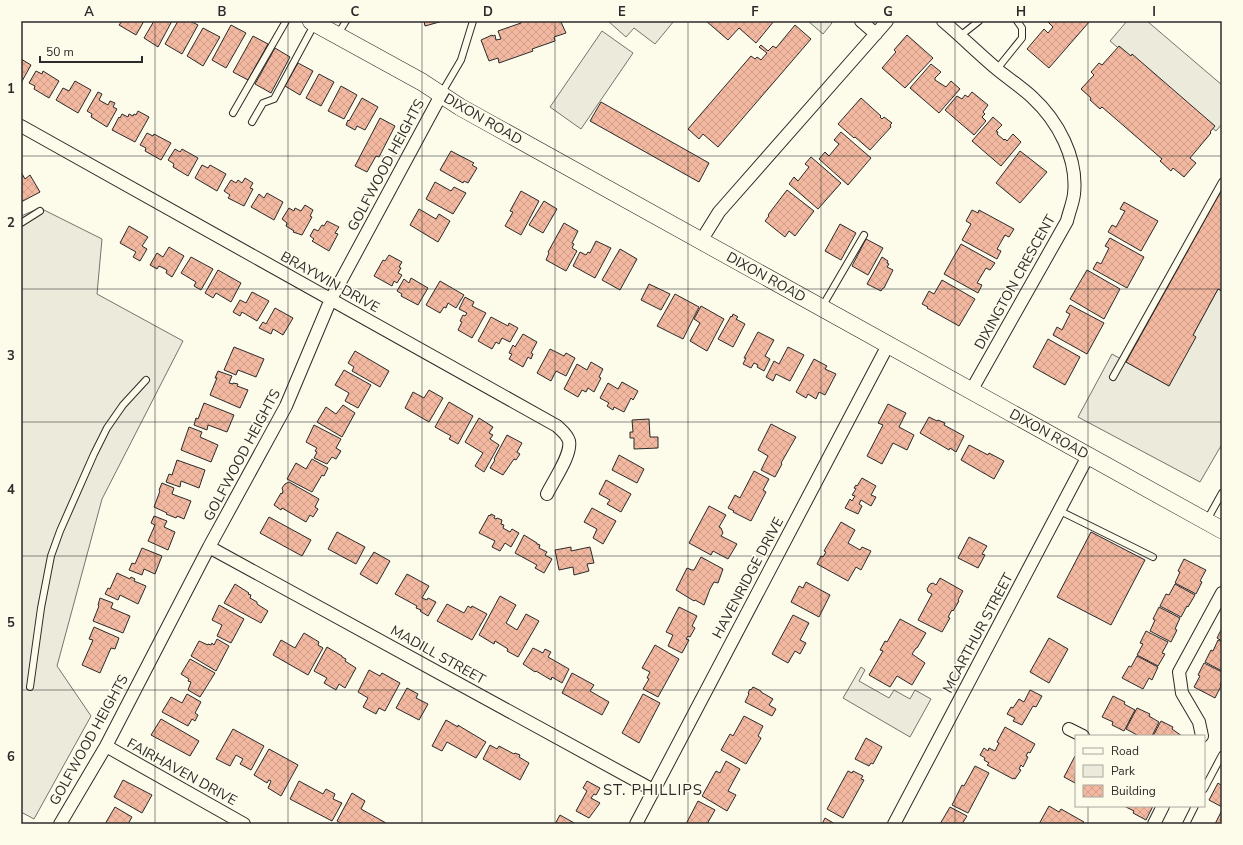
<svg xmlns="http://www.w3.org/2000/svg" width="1243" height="845" font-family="'Nunito Sans',sans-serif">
  <defs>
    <pattern id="building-cross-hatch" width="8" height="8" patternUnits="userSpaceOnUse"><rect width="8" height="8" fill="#f2b8a0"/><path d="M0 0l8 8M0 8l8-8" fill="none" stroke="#d09e8a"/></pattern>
  </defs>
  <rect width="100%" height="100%" fill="#fdfbea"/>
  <path fill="#ecebdb" stroke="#74746e" d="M40,208L102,239L97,294L183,341L102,499L57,666L91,716L34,819L21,812V216Z"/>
  <path fill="#eceadb" stroke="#74746e" d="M608,21H674L655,44L634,28L626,37Z
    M808,21H830L832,23L823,34Z
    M1127,21H1147L1222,85V124L1216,131L1110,41Z
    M602,31L633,53L581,129L550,107Z
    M1218,289L1222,291V444L1200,482L1078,417L1112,354L1169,386L1193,335Z
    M861,667L865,670L859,681L889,698L894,690L910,699L915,690L931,699L910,737L843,698Z"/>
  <path fill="url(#building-cross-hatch)" stroke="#2b2b2b" d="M122,21H144L136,35L119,25Z
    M154,21H172L158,47L144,38Z
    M178,21H190L198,25L182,54L165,44Z
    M424,21H443L425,26Z
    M521,21H565L561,22L566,33L554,37L555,41L532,49L533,51L499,63L498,58L489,61L481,40L492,35L493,36L495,35L496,40L501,39L498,31L521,23Z
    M706,21H774L756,43L739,28L728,40Z
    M1047,21H1090L1049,68L1027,49L1044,29L1048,33L1053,27Z
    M231,25L246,33L226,68L212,60Z
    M795,25L811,39L718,147L703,134L699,139L688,129L751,56L755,59L757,57L761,60L767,53L759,47L761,45L768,51L773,46L776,48Z
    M203,28L220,37L203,66L187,56Z
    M907,35L933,58L905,88L882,68L896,52L894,50Z
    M253,36L268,44L248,80L233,72Z
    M1119,46L1131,56L1132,54L1215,126L1210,132L1211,133L1190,158L1196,163L1184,177L1173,168L1171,171L1160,161L1162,159L1102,107L1100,109L1090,100L1091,98L1081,89L1094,75L1091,72L1099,63L1102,65Z
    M275,48L290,57L271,93L255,84Z
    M21,59L31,65L21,83Z
    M298,63L313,71L300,95L285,86Z
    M931,64L941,72L935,78V80L946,87L951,81L960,89L939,113L910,88Z
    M36,71L42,74L43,71L59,81L49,98L34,89L35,86L29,83Z
    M319,74L334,82L321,106L306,98Z
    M75,81L91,90L78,113L56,100L63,88L69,91Z
    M341,86L357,95L344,119L328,111Z
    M98,92L102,94L99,100L108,105L110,101L115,103L113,107L117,109L107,127L91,117L92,114L87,111Z
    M972,92L988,105L983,112L985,114L982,117L986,121L974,135L945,110L957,96L962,99L965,95L968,97Z
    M362,98L378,107L365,130L357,126L355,130L346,125L348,120L349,121Z
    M861,98L881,116L880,117L882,119L884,117L892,123L890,125L891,127L870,150L855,137L854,138L838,124Z
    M601,102L709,163L699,182L590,121Z
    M138,111L149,117L135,142L112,130L119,117L120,118L122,114L128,117L129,114L133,116L134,114L136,115Z
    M993,117L1002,125L996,131L998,132L997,134L1004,140L1005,139L1007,141L1013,134L1021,142L1001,166L972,141Z
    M380,118L395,126L379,157L376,156L367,172L355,166Z
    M841,132L871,158L848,185L819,159L825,152L829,156L839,144L834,140Z
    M147,133L153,136L154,134L171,143L161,160L145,151L146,148L140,145Z
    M175,149L180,152L182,149L198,158L188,176L173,167L174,164L168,160Z
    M451,151L474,163L472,165L477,168L468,183L464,181L463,183L440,170Z
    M1020,151L1047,172L1020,203L996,183Z
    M811,157L841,183L818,209L789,184L794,177L798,181L809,167L805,164Z
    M202,165L208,168L210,165L226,174L217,191L195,178Z
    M21,172L25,179L30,175L40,192L21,202Z
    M245,178L253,183L250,188L253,189L244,206L228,198L230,195L224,191L231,180L236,183L238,180L242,183Z
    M435,182L451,191L454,187L466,193L453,214L426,199Z
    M1222,189V291L1218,289L1193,335L1196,337L1169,386L1126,362Z
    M787,190L814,211L795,236L789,231L785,237L765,221L769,216L768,215Z
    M521,191L539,201L521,235L505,226L513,212L510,211Z
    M267,193L283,202L274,220L251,207L259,194L264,198Z
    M544,201L557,209L543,233L529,225Z
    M1124,202L1158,221L1141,251L1108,232L1112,225L1116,227L1125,211L1120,209Z
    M305,205L313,210L310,216L312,217L302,235L293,232L294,231L286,226L287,223L282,219L289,208L294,211L295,208L301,211Z
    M419,209L436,219L439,214L450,221L438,242L410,225Z
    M972,210L978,213L979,210L1014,229L1009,237L1005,235L997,249L1001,251L997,259L962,240L971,224L966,221Z
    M327,221L339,227L335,233L338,234L329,251L312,241L314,239L310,236L314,229L318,231L322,225L324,226Z
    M564,223L578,231L572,243L574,244L572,248L577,251L566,271L546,260L549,253L548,252Z
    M840,224L856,233L841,260L825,251Z
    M129,226L148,237L142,246L147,249L140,261L133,257L136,252L120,243Z
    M1110,238L1144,257L1127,288L1093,269L1097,262L1101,264L1109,248L1105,246Z
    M866,239L883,248L868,275L852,266Z
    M596,241L611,248L595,278L573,266L580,252L586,255L588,252L590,253Z
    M961,244L995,263L990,270L986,268L977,283L982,285L978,293L944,274Z
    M169,247L184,256L172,277L166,273L167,270L159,266L157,269L150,265L157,253L163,257Z
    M620,249L637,259L620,290L602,280Z
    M389,255L402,262L399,267L401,268L398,273L402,275L397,283L394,281L392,286L374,276L383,260L385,261Z
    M191,257L213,269L201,290L194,286L196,282L181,273Z
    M882,257L888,261L887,263L889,264L887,267L893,270L884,288H883L881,291L867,284Z
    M218,270L241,283L231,302L216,293L213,298L205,293Z
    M1087,270L1120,289L1104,319L1070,299Z
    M411,278L428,288L418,305L401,296L402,294L397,291L404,279L409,283Z
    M942,280L975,299L959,326L927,308L928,307L922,304L929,291L934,294Z
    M440,281L464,295L456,308L448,303L446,308L444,307L440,313L426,305Z
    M649,284L670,294L661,310L641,300Z
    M252,292L269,301L257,321L242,312L240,316L233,312L240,300L246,303Z
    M675,294L699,307L683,339L657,326Z
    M465,297L474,302L472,306L486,313L472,338L458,330L462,322L460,321L463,315L465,316L467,313L459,309Z
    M1070,305L1104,323L1087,354L1053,335L1057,327L1062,330L1070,314L1066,312Z
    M701,306L724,319L707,351L690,341L700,323L694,319Z
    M275,308L293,318L283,335L273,329L271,334L259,328L263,322L266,324Z
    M733,314L738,317L736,319L745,324L733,347L718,339L731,316L732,317Z
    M491,317L508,326L509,323L518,328L510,342L502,338L499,344L496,342L492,349L478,341Z
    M758,332L774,340L765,356L770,359L764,371L757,367L758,365L754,363L751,368L743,364L746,358H744Z
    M523,334L537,342L531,353L533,354L531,359L528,357L523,367L509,359L512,354L509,353L513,345L515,347Z
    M1048,339L1080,357L1065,385L1033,367Z
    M234,347L264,359L256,377L238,370L236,375L224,370Z
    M788,347L804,355L790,381L776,374L773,381L766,377L774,361L779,364Z
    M550,349L564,356L566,353L575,358L566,376L556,371L551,381L537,373Z
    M355,351L389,371L380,387L352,371L354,367L348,363Z
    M814,359L827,366L825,369L836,374L825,395L819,392L816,399L808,394L806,398L796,392Z
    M591,362L603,369L599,377L601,378L594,392L588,388L586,392L582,390L578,397L564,389L577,364L587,370Z
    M344,370L371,385L358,408L345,401L349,393L335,385Z
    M218,371L232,376L229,383L233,384V383L238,384L237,386L248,390L240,408L210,395L217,378H215Z
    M622,382L638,391L633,400L631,398L624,412L614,407L613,410L607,406L609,403L600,398L608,383L618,389Z
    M429,390L443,398L429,422L405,408L413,392L424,398Z
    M449,402L473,416L458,444L449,439L451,436L435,427Z
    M204,403L234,415L227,432L208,425L207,430L194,425L196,418L198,419Z
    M888,404L906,413L899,427L914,435L907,450L893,443L882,464L867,456L883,425L878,423Z
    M343,405L355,413L342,437L317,422L326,407L336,414Z
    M929,417L937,421L938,420L945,423L944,425L964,436L956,452L950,448L949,450L920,433Z
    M479,418L493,427L489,433L493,435L490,439L499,445L484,472L475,466L483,453L465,442Z
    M649,419L650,437H658V448L634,449V438H630V432H633L632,420Z
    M771,424L796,437L781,463L782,464L775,477L761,470L768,456L758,450Z
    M314,425L341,439L336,448L341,451L336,459L332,457L327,464L314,458L317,452L315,451L317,448L306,442Z
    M189,427L202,432L200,437L218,445L211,462L181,450Z
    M507,435L522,443L517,452L520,454L516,460L514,459L503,475L490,468L495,460L494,459Z
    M969,445L988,455L989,453L1004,461L994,479L961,460Z
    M619,455L644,469L637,483L612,470Z
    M312,459L328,468L324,476L322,475L312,492L287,479L296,463L306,469Z
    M177,460L205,470L199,488L181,481L180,487L166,482L169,474L172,475Z
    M754,471L769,479L763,490L766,492L751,521L733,512L734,511L728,508L735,495L740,498Z
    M862,478L876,486L871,495L876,497L871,506L861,500L859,504L862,506L858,514L845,508L850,499L852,501L855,496L852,495L856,489L854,488L856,485L857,486Z
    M606,480L631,494L621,512L607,504L610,500L599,494Z
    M289,482L319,499L315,507L318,509L313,517L310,515L306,522L282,508L281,510L274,505L281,493L282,494L283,491L282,488L285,484Z
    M162,483L174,488L172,494L191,501L184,519L177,516L176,518L166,514L167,513L154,507L160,491L159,490Z
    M709,506L726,515L719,527L721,528L723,533L721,536L737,544L728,559L713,551L711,555L689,543Z
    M592,508L616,521L603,544L593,538L597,529L584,522Z
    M491,514L495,516L494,518L496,519L497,518L502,520L501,524L504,525L503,528L510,532L512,529L519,533L511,547L505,543L500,551L492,547L495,541L479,533L489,515L490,516Z
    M154,516L167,521L164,527L175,532L168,550L148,541L155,525L151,523Z
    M269,517L311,540L302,556L260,533Z
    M841,522L855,530L848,543L860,550L862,547L871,551L861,570L856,567L848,581L817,564L821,556L823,557L826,552L824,551Z
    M337,532L365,547L356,564L328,549Z
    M1091,532L1145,560L1111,625L1057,597Z
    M524,535L537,543V544L540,545L539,548L547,552L545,555L552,559L544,573L535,568L537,565L515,553Z
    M969,537L987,546L982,554L985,555L978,568L958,558Z
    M571,547V551L590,547L594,563L587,564L589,571L574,575L573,567L559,570L555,550Z
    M142,548L162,556L155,574L144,569L142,575L129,570L132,563L135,564Z
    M374,552L390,561L377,584L360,574Z
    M701,557L723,569L718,583L714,582L710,589L704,605L695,600L694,601L676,590L687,568L692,570H694Z
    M1184,559L1206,570L1200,581L1202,582L1196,594L1175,583L1180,572L1178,571Z
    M117,573L130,579L131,577L135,579L134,581L146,586L138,604L120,595L118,600L105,594L108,588L110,589Z
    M407,574L429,586L422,598L427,600L428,598L436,602L428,616L420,611L421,610L416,608L417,606L395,594Z
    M940,578L963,591L958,600L959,601L953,611L952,610L948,617L950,618L942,632L918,620L932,594L928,592L927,589L930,584L933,583L936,585Z
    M806,582L830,595L819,617L791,602L799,586L803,588Z
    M235,584L249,593L248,594L251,595L250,598L257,602V604L268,611L261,623L224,603Z
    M1175,584L1195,595L1188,607L1187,606L1181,617L1160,606L1166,594L1169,595Z
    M500,596L516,605L506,623L517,630L526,614L539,621L518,657L507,651L508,649L495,641L494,644L479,635Z
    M100,598L113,603L111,608L130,616L123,633L93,621L99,606L98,605Z
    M447,604L464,613L468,606L471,608L472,606L487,614L472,640L437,621Z
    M219,605L244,619L231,643L217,636L222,625L212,620Z
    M679,607L697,616L692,626L695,628L690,637L688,636L686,639L689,640L682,653L668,646L673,635L666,632Z
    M1159,607L1180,618L1175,629L1177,630L1171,642L1150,631L1155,620L1153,619Z
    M793,615L809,623L800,640L806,643L800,654L795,651L788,663L772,654Z
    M900,619L926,633L917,648H916L912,654L925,663L912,685L897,676L890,687L869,675L883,651L880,650L885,641L887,642Z
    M94,627L119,638L115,649L111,648L100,673L82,665L93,640L89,639Z
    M1222,628V641L1217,638Z
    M1146,631L1168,642L1162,653L1165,654L1158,666L1137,655L1143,644L1140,643Z
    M304,633L319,642L318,645L323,648L308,675L273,655L281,640L295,648Z
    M1049,638L1068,649L1049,683L1030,672Z
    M217,639L229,646L216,671L191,656L199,641L208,645V644L211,645L212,643L214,645Z
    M1218,640L1222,642V671L1205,662L1211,650L1213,651Z
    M655,645L679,659L658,697L643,689L649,679L647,678L650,672L642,668Z
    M327,647L342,656V657L346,659L345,661L356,668L345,688L339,684L336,690L324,683L327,678L314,671Z
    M533,648L543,653L545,649L551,652L548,657L569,669L562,683L552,677L551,680L536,671L535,672L523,664Z
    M1137,656L1158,667L1152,680L1149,678L1143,689L1122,678L1129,666L1131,667Z
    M190,659L215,673L200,697L188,690L191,682L188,681L189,679L181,674Z
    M1204,663L1222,672V681L1220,685L1221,686L1215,698L1194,687L1200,676L1198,675Z
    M369,670L380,676L382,673L400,683L385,711L379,708L376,714L363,707L368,698L358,692Z
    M572,673L594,685L590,691L609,702L602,715L562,693Z
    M753,687L761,691V692L773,699L769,705L776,709L772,716L745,702L749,694L748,693L750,689L751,690Z
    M407,688L418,694L416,698L428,704L419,720L396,708Z
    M1030,690L1042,696L1036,707L1033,706L1022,725L1013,721L1015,718L1007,714L1011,707L1013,708L1019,699L1024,702Z
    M187,694L201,702L195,713L198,715L195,721L192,719L188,726L162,712L171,697L182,703Z
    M643,694L660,703L639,743L622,733Z
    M1113,696L1125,702L1124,704L1135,710L1124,731L1112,725L1113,722L1102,717Z
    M1137,708L1150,714L1149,716L1159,722L1152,736H1136L1137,735L1126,729Z
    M744,716L763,726L758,736L761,738L760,740L746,764L721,750L730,734L733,736Z
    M161,719L199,741L190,756L151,735Z
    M446,720L458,727V725L461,727L486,742L476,758L447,742L442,751L432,746Z
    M1161,721L1173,727L1172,729L1182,736H1153Z
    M1005,727L1035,744L1030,753L1028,752L1026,756L1028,757L1023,767L1021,765L1019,769L1021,770L1015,779L1013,778V779L987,765L989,763L984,760L985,758L980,755L984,748L988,751L989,748L995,751L999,743L997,742Z
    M233,729L264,746L251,770L240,764L243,759L236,755L230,766L216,759Z
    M866,738L882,747L873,764L871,763L869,766L855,759Z
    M490,745L497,749L499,746L514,754L515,753L520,755L519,757L529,763L520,780L483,759Z
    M269,749L298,765L281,796L268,788L271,781L269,780L267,783L254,775Z
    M1075,756H1076L1075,783L1064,777Z
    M726,761L740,769L728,791L736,795L727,811L702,796L716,771L720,773Z
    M975,766L989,773L968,813L952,805L962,785L964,786Z
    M848,771L852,773L853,771L863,776L861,779L864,780L843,818L827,809Z
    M123,780L152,795L142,813L114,797Z
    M299,781L323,794L326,789L335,794L333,799L342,803L332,821L290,799Z
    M587,781L600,788L596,795L594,794L591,798L600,803L589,818L576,811L587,791L583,788Z
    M1218,783L1222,786V807L1209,800Z
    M352,793L365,801L361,809L386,823L385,824H342L337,821Z
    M698,801L715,810L707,824H686Z
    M1049,806L1059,812L1061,809L1084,822L1082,824H1039Z
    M1124,806H1153L1146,820L1133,813L1134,811Z
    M115,807L132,817L128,824H105Z
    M950,807L967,816L962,824H940Z
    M1222,810V824H1215Z
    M560,815L576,824H555Z
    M825,818L835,824H822Z"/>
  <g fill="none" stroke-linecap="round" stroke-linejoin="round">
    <g stroke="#2b2b2b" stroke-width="8">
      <path id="lane" d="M338,34L346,21
        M960,36L979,21
        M997,69L1022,38V28L1017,21
        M441,94L461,60L473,21
        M233,113L286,21
        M252,122L263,103L274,99L314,25
        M21,223L40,211
        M822,307L864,235
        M1113,377L1222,182
        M1060,511L1153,557
        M1207,520L1222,493
        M30,687L41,608L51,556L60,531L94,454L107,428L123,405L146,380
        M1204,789L1222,755
        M1186,824L1195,806"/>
    </g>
    <g stroke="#2b2b2b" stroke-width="14">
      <path id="street" d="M861,21L876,34
        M943,21C962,37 979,54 998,70C1009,79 1021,87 1032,97C1058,121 1078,158 1074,194C1073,203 1069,212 1067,221L971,391
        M21,126L557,426C561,430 567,434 569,441C572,455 553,481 547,494
        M701,241L719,212L887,21
        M209,547L653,790
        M1069,729L1083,736
        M1202,736L1199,722L1182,693L1179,672L1222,593
        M106,746L244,824
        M60,824L106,746L209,547L286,406L331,299L441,95
        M636,824L888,345
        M894,824L1088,456
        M1154,824L1163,806"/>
    </g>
    <g stroke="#2b2b2b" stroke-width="18">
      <path id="secondary" d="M311,21L422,82L460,107L1222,530"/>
    </g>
    <use href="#lane" stroke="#fdfbea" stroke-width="6"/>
    <use href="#street" stroke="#fdfbea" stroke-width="12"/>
    <use href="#secondary" stroke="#fdfbea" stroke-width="17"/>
  </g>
  <path fill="none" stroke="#2b2b2b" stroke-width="1" stroke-opacity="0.55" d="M155,21V824M288,21V824M422,21V824M555,21V824M688,21V824M821,21V824M955,21V824M1088,21V736M21,156H1222M21,289H1222M21,422H1222M21,556H1222M21,690H1222M1088,806V824"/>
  <g text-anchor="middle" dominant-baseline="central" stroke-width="3" stroke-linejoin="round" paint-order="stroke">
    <g font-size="14" fill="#2b2b2b" stroke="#fdfbea">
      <text transform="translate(483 119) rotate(30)">DIXON ROAD</text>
      <text transform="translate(386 165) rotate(-62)">GOLFWOOD HEIGHTS</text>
      <text transform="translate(766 277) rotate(29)">DIXON ROAD</text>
      <text transform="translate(330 282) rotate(29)">BRAYWIN DRIVE</text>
      <text transform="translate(1015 282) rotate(-61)">DIXINGTON CRESCENT</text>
      <text transform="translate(1049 434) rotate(29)">DIXON ROAD</text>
      <text transform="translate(242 455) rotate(-62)">GOLFWOOD HEIGHTS</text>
      <text transform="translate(748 578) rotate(-62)">HAVENRIDGE DRIVE</text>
      <text transform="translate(978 633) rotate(-62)">MCARTHUR STREET</text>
      <text transform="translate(438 655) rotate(29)">MADILL STREET</text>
      <text transform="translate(89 740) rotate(-61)">GOLFWOOD HEIGHTS</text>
      <text transform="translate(182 772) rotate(29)">FAIRHAVEN DRIVE</text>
    </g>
    <g font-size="15" letter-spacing="1" fill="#2b2b2b" stroke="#fdfbea">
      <text x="653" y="790">ST. PHILLIPS</text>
    </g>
  </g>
  <rect width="1243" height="845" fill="none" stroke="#fdfbea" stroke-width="44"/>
  <rect x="1075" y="735" width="130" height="72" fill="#fdfbea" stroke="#a9a89e"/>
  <rect x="1083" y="748" width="20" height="6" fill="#fdfbea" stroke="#a9a89e"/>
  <text x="1111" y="755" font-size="12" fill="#2b2b2b">Road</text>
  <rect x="1083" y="765" width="20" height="12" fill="#ecebdb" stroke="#a9a89e"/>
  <text x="1111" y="775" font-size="12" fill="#2b2b2b">Park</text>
  <rect x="1083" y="785" width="20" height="12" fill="url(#building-cross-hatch)" stroke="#a9a89e"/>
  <text x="1111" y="795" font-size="12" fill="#2b2b2b">Building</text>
  <path d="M40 56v6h102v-6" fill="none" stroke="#2b2b2b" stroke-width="2"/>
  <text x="46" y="56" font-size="12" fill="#2b2b2b" stroke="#fdfbea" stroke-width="3" paint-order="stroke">50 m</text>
  <rect x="22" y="22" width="1199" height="801" fill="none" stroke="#2b2b2b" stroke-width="1.5"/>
  <g font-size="13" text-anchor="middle" font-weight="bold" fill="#2b2b2b">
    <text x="89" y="16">A</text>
    <text x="222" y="16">B</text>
    <text x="355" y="16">C</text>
    <text x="488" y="16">D</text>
    <text x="622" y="16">E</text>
    <text x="755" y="16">F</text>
    <text x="888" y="16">G</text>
    <text x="1021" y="16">H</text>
    <text x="1154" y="16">I</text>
    <text x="11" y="93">1</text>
    <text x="11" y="227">2</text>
    <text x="11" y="360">3</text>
    <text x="11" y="494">4</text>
    <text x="11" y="627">5</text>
    <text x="11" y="761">6</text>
  </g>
</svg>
